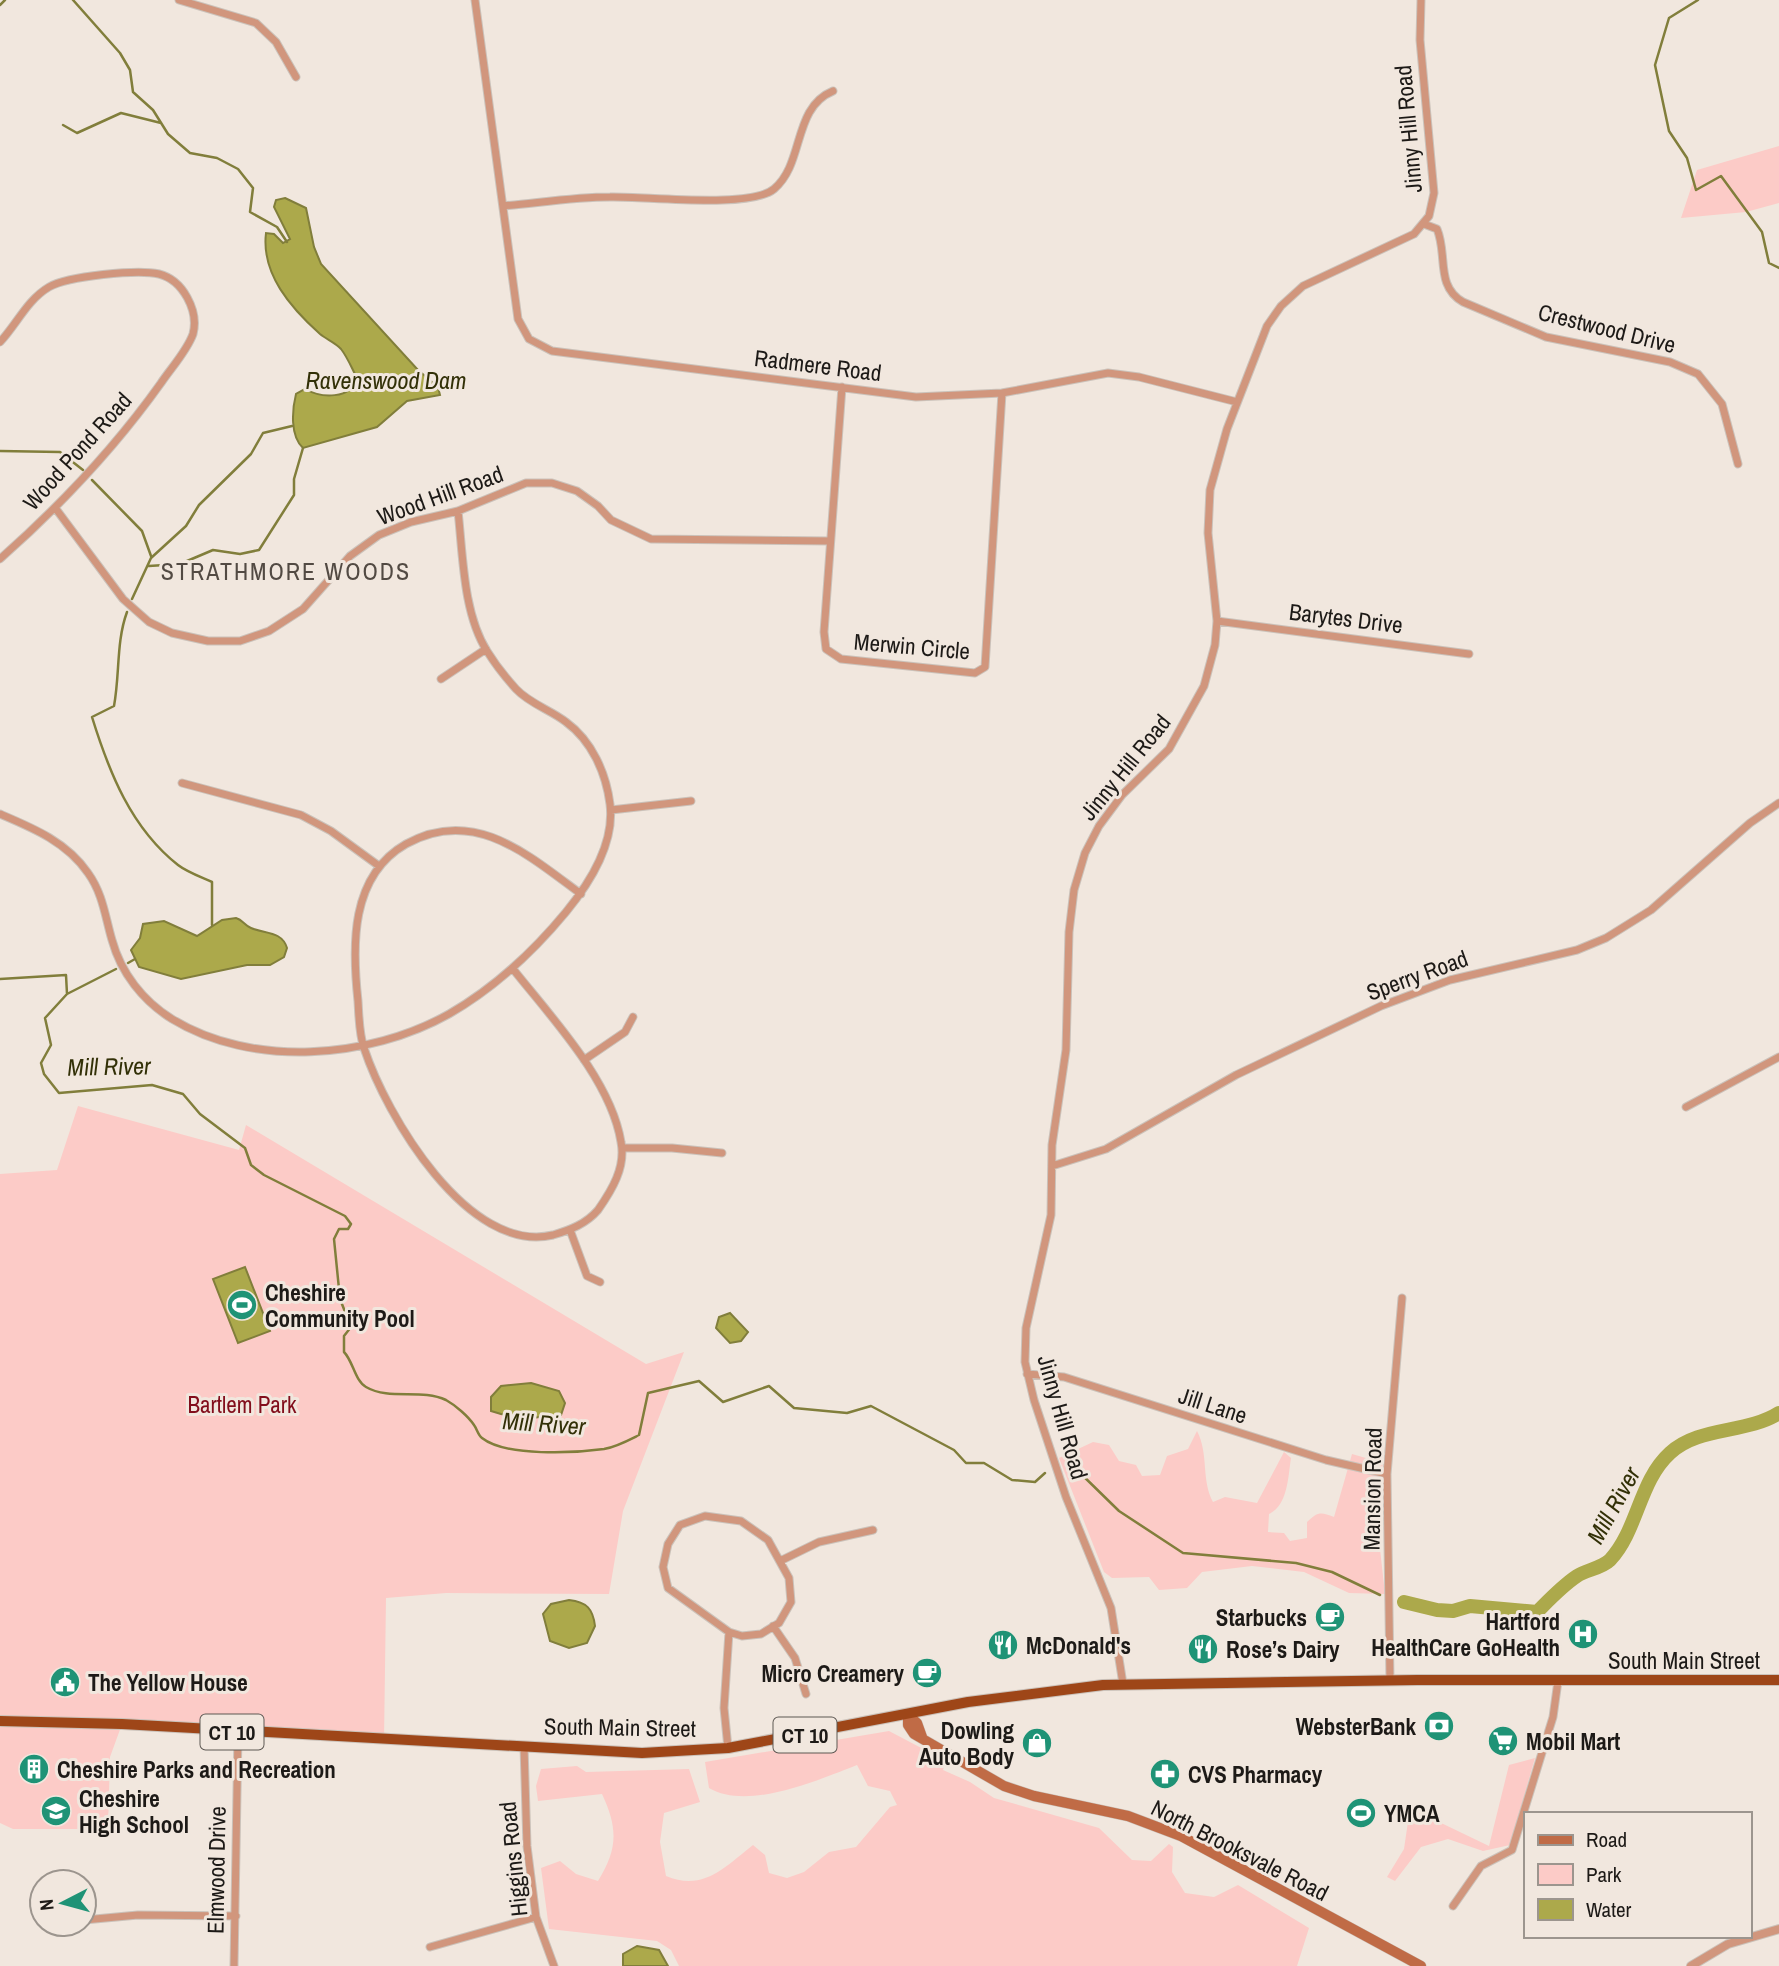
<svg xmlns="http://www.w3.org/2000/svg" width="1779" height="1966" font-family="'Archivo Narrow',sans-serif">
  <rect width="100%" height="100%" fill="#f1e7de"/>
  <path fill="#fccbc7" d="M1779,146V203L1746,212L1681,218L1697,170Z
    M78,1106L239,1150L246,1125L646,1364L684,1352L623,1511L609,1594L446,1593L386,1598L384,1740L122,1724L110,1757L108,1829H13L0,1823V1174L57,1170Z
    M1197,1431C1209,1454 1201,1480 1213,1502L1225,1497L1257,1503L1284,1452L1291,1458C1288,1477 1288,1505 1269,1514L1268,1532L1284,1533L1290,1541L1307,1538V1522C1318,1511 1321,1512 1334,1517L1352,1454L1383,1463L1376,1513L1385,1594L1349,1593L1304,1572L1252,1566L1202,1572L1187,1588L1159,1590L1149,1577L1112,1578L1104,1572L1059,1458L1093,1442L1109,1445L1119,1461L1136,1465L1142,1476L1160,1475L1167,1456L1188,1449Z
    M889,1731L946,1761L943,1770L970,1782L994,1798L1099,1828L1132,1860L1151,1861L1169,1844L1173,1847L1172,1872L1185,1893L1214,1897L1238,1885L1309,1928L1297,1966H679L671,1950L657,1941L549,1929L541,1868L560,1861L576,1874L598,1881C618,1849 618,1828 602,1794L538,1801L536,1786L541,1769L577,1766L586,1772L689,1769L700,1802L664,1813L660,1842L666,1876C703,1892 725,1867 753,1845L765,1855L769,1873L787,1878L804,1872L829,1852L856,1847L890,1807L897,1805L890,1791L868,1786L857,1765C818,1780 748,1811 709,1788L705,1762Z
    M1535,1758L1510,1845L1483,1851L1448,1839L1421,1847L1395,1881L1387,1877L1404,1849L1410,1808L1489,1846L1509,1765Z"/>
  <path fill="#aca94b" stroke="#817e3b" stroke-width="2" d="M285,198L306,208L314,247L321,264L418,370L438,387L440,395L407,401L377,427L303,448C290,436 292,410 296,394L305,389C321,398 351,400 357,378C352,369 348,358 341,349C336,343 326,339 320,334C291,308 261,274 266,233L274,234L283,243L290,239L274,207L276,200Z
    M236,918C243,920 244,925 251,928C265,934 282,931 287,948L284,957L270,965H247L181,979L139,967L131,950L140,938L143,924L164,921L197,936L222,920Z
    M245,1267L270,1331L238,1343L213,1279Z
    M730,1313L748,1332L741,1341L730,1343L716,1328L719,1317Z
    M531,1383L559,1391L565,1403L561,1415C538,1419 514,1419 491,1411V1397L501,1386Z
    M569,1600C587,1602 593,1609 595,1626L587,1643L569,1648L550,1641L543,1614L551,1604Z
    M637,1946L659,1950L668,1966H623V1954Z"/>
  <g fill="none" stroke-linecap="round" stroke-linejoin="round">
    <path stroke="#817e3b" stroke-width="2.5" d="M73,0L120,53L130,70L133,92L153,110L168,134L190,153L217,158L238,169L253,188L250,212L277,227L287,242
      M1698,0L1669,18L1655,65L1669,131L1687,158L1696,190L1721,176L1762,232L1769,263L1779,268
      M0,5L5,0
      M63,125L77,133L121,113L161,123
      M0,451L60,452L83,470
      M92,480L142,531L151,556
      M149,566L180,564L213,550L240,554L259,550L294,495V479L303,448
      M132,599L151,558L186,526L199,505L251,454L263,433L292,426
      M127,612C116,642 120,674 114,706L92,717C109,772 131,828 178,865C187,872 201,877 212,882V925
      M128,963L135,959
      M0,979L66,975L67,994L45,1018L51,1045L41,1063L44,1074L59,1093L152,1085L183,1094L200,1114L245,1148L251,1165L264,1175L345,1216L351,1224L348,1229H339L334,1239L340,1299L351,1327L344,1336V1352C353,1361 355,1381 366,1387C390,1401 421,1388 446,1400C455,1405 468,1416 474,1425C477,1429 478,1435 482,1438C506,1457 575,1453 604,1449C616,1447 629,1440 639,1435L648,1393L699,1381L723,1402L769,1386L794,1408L847,1413L871,1406L954,1450L966,1463H984L1012,1480L1035,1482L1045,1473
      M67,994L116,969
      M1067,1465L1075,1468L1119,1511L1183,1553L1296,1563L1332,1572L1380,1595"/>
    <path stroke="#aca94b" stroke-width="14" d="M1404,1602L1437,1610L1453,1611L1470,1606L1537,1612C1549,1600 1562,1586 1577,1576C1586,1570 1602,1568 1610,1560C1638,1530 1639,1481 1670,1453C1699,1426 1746,1434 1779,1413"/>
    <g stroke="#cbc2ba" stroke-width="9">
      <path id="minor" d="M179,0L256,23L276,42L296,77
        M475,0L518,319L529,339L552,351L916,397L1002,393L1108,373L1139,377L1237,402
        M503,206C538,203 574,197 610,197C645,196 750,209 774,189C805,163 792,108 833,91
        M1424,224L1437,229C1448,255 1435,286 1463,302L1546,337L1670,362L1698,374L1722,404L1738,464
        M0,342C17,324 27,300 49,287C68,276 138,269 159,274C183,280 199,311 193,334C187,351 171,368 161,383C114,449 61,505 0,559
        M842,387L824,632L826,649L841,659L975,673L985,667L1002,393
        M56,509L123,599L149,622L172,633L208,641H240L269,631L303,609L350,556L379,535L411,522L458,511L526,483H552L577,491L598,506L611,520L651,539L830,541
        M1217,621L1469,654
        M441,679L486,649
        M182,783L301,815L331,831L379,866
        M611,810L691,801
        M0,814C33,828 67,842 88,873C103,894 105,916 112,940C121,973 143,1001 172,1019C252,1068 369,1059 449,1014C494,988 533,952 566,912C589,884 615,843 610,804C606,773 592,741 566,722C551,710 530,704 516,689C506,678 495,664 487,651C463,613 463,555 458,511
        M513,969C551,1017 611,1080 621,1142C626,1167 612,1190 598,1210C586,1224 570,1230 553,1235C468,1255 386,1115 364,1048C359,1034 359,1016 358,1001C352,946 350,876 406,844C474,806 528,855 581,894
        M584,1060L625,1032L633,1017
        M1686,1107L1779,1057
        M623,1148H672L722,1153
        M1052,1166L1106,1149L1236,1075L1381,1006L1450,980L1577,950L1606,938L1651,910L1750,823L1779,803
        M570,1230L587,1276L600,1282
        M1027,1374L1064,1377L1326,1460L1387,1474
        M705,1516L741,1521L768,1540L789,1578L791,1602L779,1623L761,1634L742,1636L729,1632L668,1588L663,1567L668,1544L680,1525Z
        M780,1561L819,1542L873,1530
        M773,1626L795,1658L806,1694
        M1390,1680L1387,1474L1402,1298
        M1123,1684L1111,1608L1066,1497L1034,1400L1025,1362L1026,1328L1051,1215L1052,1145L1066,1050L1069,932L1074,890L1085,853L1099,826L1122,795L1169,749L1204,686L1215,645L1217,621L1208,533L1210,490L1227,429L1267,326L1281,306L1303,286L1414,234L1429,216L1434,193L1420,40L1421,0
        M524,1746L527,1846L536,1917L554,1966
        M728,1748L724,1708L729,1632
        M1453,1906L1481,1866L1512,1850L1553,1717L1558,1681
        M84,1920L138,1915L236,1916
        M430,1947L536,1917
        M234,1966L238,1733"/>
    </g>
    <g stroke="#cbc2ba" stroke-width="10">
      <path id="tertiary" d="M1691,1966L1728,1944L1779,1929"/>
    </g>
    <g stroke="#cbc2ba" stroke-width="11">
      <path id="secondary" d="M908,1715V1725L914,1734L1004,1786L1034,1796L1128,1816L1181,1836L1421,1966
        M908,1715L917,1723L922,1737"/>
    </g>
    <g stroke="#cbc2ba" stroke-width="12">
      <path id="trunk" d="M0,1721L122,1724L642,1753L728,1748L968,1702L1103,1685L1417,1680H1779"/>
    </g>
    <use href="#minor" stroke="#d1967d" stroke-width="7"/>
    <use href="#tertiary" stroke="#d1967d" stroke-width="8"/>
    <use href="#secondary" stroke="#c06b46" stroke-width="10"/>
    <use href="#trunk" stroke="#9e4618" stroke-width="10"/>
  </g>
  <defs>
    <g id="stadium-disc" transform="scale(1.575)"><circle r="9.5" fill="#1f9376" stroke="#f1e7de"/><path d="M0-5a6.5 5 0 1 0 0 10a6.5 5 0 1 0 0-10ZM-3.5-1.8h7v3.6h-7Z" fill="#fff"/></g>
    <g id="cafe-disc" transform="scale(1.575)"><circle r="9.5" fill="#1f9376" stroke="#f1e7de"/><path d="M-5.5-4.5H6V0H3Q3 3.5 0 3.5H-2.5Q-5.5 3.5-5.5 0ZM3-3.2v2h1.7v-2ZM-6 4.5H4V6H-6Z" fill="#fff"/></g>
    <g id="hospital-disc" transform="scale(1.575)"><circle r="9.5" fill="#1f9376" stroke="#f1e7de"/><path d="M-5-5h3v3.5h4V-5h3V5h-3V1.5h-4V5h-3Z" fill="#fff"/></g>
    <g id="restaurant-disc" transform="scale(1.575)"><circle r="9.5" fill="#1f9376" stroke="#f1e7de"/><path d="M-5-6h1v4h1v-4h1v4h1v-4h1v5L-1.5 .5V6h-2V.5L-5-1ZM5-6V6H3V1.5H1.5Q1.5-4 5-6Z" fill="#fff"/></g>
    <g id="civic-disc" transform="scale(1.575)"><circle r="9.5" fill="#1f9376" stroke="#f1e7de"/><path d="M-.6-6.5H3V-4.5H.6V-3L4-1V1h2V6H-6V1h2V-1L-.6-3ZM-1.2 2.5V6h2.4V2.5Z" fill="#fff"/></g>
    <g id="bank-disc" transform="scale(1.575)"><circle r="9.5" fill="#1f9376" stroke="#f1e7de"/><path d="M-6-4H6V4H-6ZM0-2.3a2.3 2.3 0 1 0 0 4.6a2.3 2.3 0 1 0 0-4.6Z" fill="#fff"/></g>
    <g id="supermarket-disc" transform="scale(1.575)"><circle r="9.5" fill="#1f9376" stroke="#f1e7de"/><path d="M-6-5.5h2.5l.6 2H6L4.5 2H-2.5L-4.4-4H-6ZM-1.5 3.2a1.3 1.3 0 1 0 .1 0ZM3 3.2a1.3 1.3 0 1 0 .1 0Z" fill="#fff"/></g>
    <g id="shop-disc" transform="scale(1.575)"><circle r="9.5" fill="#1f9376" stroke="#f1e7de"/><path d="M-5-2.5h2.3a2.7 3.5 0 0 1 5.4 0H5L5.5 6h-11ZM-1.5-2.5h3a1.5 2.3 0 0 0-3 0Z" fill="#fff"/></g>
    <g id="building-disc" transform="scale(1.575)"><circle r="9.5" fill="#1f9376" stroke="#f1e7de"/><path d="M-4-6H4V6H1V3H-1V6H-4ZM-2.5-4.3h1.7v1.8h-1.7ZM.8-4.3h1.7v1.8H.8ZM-2.5-1h1.7V.8h-1.7ZM.8-1h1.7V.8H.8Z" fill="#fff"/></g>
    <g id="pharmacy-disc" transform="scale(1.575)"><circle r="9.5" fill="#1f9376" stroke="#f1e7de"/><path d="M-2-6h4v4h4v4h-4v4h-4v-4h-4v-4h4Z" fill="#fff"/></g>
    <g id="school-disc" transform="scale(1.575)"><circle r="9.5" fill="#1f9376" stroke="#f1e7de"/><path d="M0-5L7-2L0 1L-7-2ZM-4 1L0 2.5L4 1V4Q0 6-4 4Z" fill="#fff"/></g>
  </defs>
  <g fill-rule="evenodd">
    <use href="#stadium-disc" x="242" y="1305"/>
    <use href="#cafe-disc" x="1330" y="1617"/>
    <use href="#hospital-disc" x="1583" y="1634"/>
    <use href="#restaurant-disc" x="1003" y="1645"/>
    <use href="#restaurant-disc" x="1203" y="1649"/>
    <use href="#cafe-disc" x="927" y="1673"/>
    <use href="#civic-disc" x="65" y="1682"/>
    <use href="#bank-disc" x="1439" y="1726"/>
    <use href="#supermarket-disc" x="1503" y="1741"/>
    <use href="#shop-disc" x="1037" y="1743"/>
    <use href="#building-disc" x="34" y="1769"/>
    <use href="#pharmacy-disc" x="1165" y="1774"/>
    <use href="#school-disc" x="56" y="1811"/>
    <use href="#stadium-disc" x="1361" y="1813"/>
  </g>
  <g text-anchor="middle" dominant-baseline="central" stroke-width="6" stroke-linejoin="round" paint-order="stroke">
    <g fill="#f1e7de" stroke="#5d5853" stroke-width="2">
      <rect x="200.5" y="1714.5" width="63" height="35" rx="5"/>
      <rect x="773.5" y="1717.5" width="63" height="35" rx="5"/>
    </g>
    <g font-size="21" font-weight="bold" fill="#1d1a17">
      <text x="232" y="1732">CT 10</text>
      <text x="805" y="1735">CT 10</text>
    </g>
    <g font-size="23" fill="#1d1a17" stroke="#f1e7de">
      <text transform="translate(1408 129) rotate(-95)">Jinny Hill Road</text>
      <text transform="translate(1607 328) rotate(14)">Crestwood Drive</text>
      <text transform="translate(818 365) rotate(7)">Radmere Road</text>
      <text transform="translate(77 451) rotate(-48)">Wood Pond Road</text>
      <text transform="translate(440 495) rotate(-20)">Wood Hill Road</text>
      <text transform="translate(1346 618) rotate(7)">Barytes Drive</text>
      <text transform="translate(912 646) rotate(5)">Merwin Circle</text>
      <text transform="translate(1125 767) rotate(-51)">Jinny Hill Road</text>
      <text transform="translate(1417 975) rotate(-20)">Sperry Road</text>
      <text transform="translate(1213 1405) rotate(18)">Jill Lane</text>
      <text transform="translate(1063 1417) rotate(74)">Jinny Hill Road</text>
      <text transform="translate(1372 1489) rotate(-89)">Mansion Road</text>
      <text x="1684" y="1660">South Main Street</text>
      <text transform="translate(620 1727) rotate(1)">South Main Street</text>
      <text transform="translate(1240 1850) rotate(27)">North Brooksvale Road</text>
      <text transform="translate(513 1859) rotate(-96)">Higgins Road</text>
      <text transform="translate(216 1870) rotate(-89)">Elmwood Drive</text>
    </g>
    <g font-size="23" font-weight="bold" fill="#1d1a17" stroke="#f1e7de" text-anchor="start">
      <text x="265" y="1292">Cheshire<tspan x="265" dy="26">Community Pool</tspan></text>
      <text x="1307" y="1617" text-anchor="end">Starbucks</text>
      <text x="1560" y="1621" text-anchor="end">Hartford<tspan x="1560" dy="26">HealthCare GoHealth</tspan></text>
      <text x="1026" y="1645">McDonald's</text>
      <text x="1226" y="1649">Rose’s Dairy</text>
      <text x="904" y="1673" text-anchor="end">Micro Creamery</text>
      <text x="88" y="1682">The Yellow House</text>
      <text x="1416" y="1726" text-anchor="end">WebsterBank</text>
      <text x="1014" y="1730" text-anchor="end">Dowling<tspan x="1014" dy="26">Auto Body</tspan></text>
      <text x="1526" y="1741">Mobil Mart</text>
      <text x="57" y="1769">Cheshire Parks and Recreation</text>
      <text x="1188" y="1774">CVS Pharmacy</text>
      <text x="79" y="1798">Cheshire<tspan x="79" dy="26">High School</tspan></text>
      <text x="1384" y="1813">YMCA</text>
    </g>
    <g font-size="23" fill="#820e1c" stroke="#f1e7de">
      <text x="242" y="1404">Bartlem Park</text>
    </g>
    <g font-size="24" font-style="italic" fill="#323007" stroke="#f1e7de">
      <text x="386" y="380">Ravenswood Dam</text>
      <text transform="translate(109 1066) rotate(-1)">Mill River</text>
      <text transform="translate(544 1423) rotate(4)">Mill River</text>
      <text transform="translate(1613 1505) rotate(-61)">Mill River</text>
    </g>
    <g font-size="24" letter-spacing="2" fill="#524a43" stroke="#f1e7de">
      <text x="286" y="571">STRATHMORE WOODS</text>
    </g>
  </g>
  <rect x="1524" y="1812" width="228" height="126" fill="#f1e7de" stroke="#9c958e" stroke-width="2"/>
  <rect x="1538" y="1835" width="35" height="10" fill="#c06b46" stroke="#9c958e" stroke-width="2"/>
  <text x="1586" y="1847" font-size="21" fill="#1d1a17">Road</text>
  <rect x="1538" y="1864" width="35" height="21" fill="#fccbc7" stroke="#9c958e" stroke-width="2"/>
  <text x="1586" y="1882" font-size="21" fill="#1d1a17">Park</text>
  <rect x="1538" y="1899" width="35" height="21" fill="#aca94b" stroke="#9c958e" stroke-width="2"/>
  <text x="1586" y="1917" font-size="21" fill="#1d1a17">Water</text>
  <g transform="translate(63 1903) rotate(264)"><circle r="33" fill="#f1e7de" stroke="#9c958e" stroke-width="2"/>
  <path d="M0-5L12 26L0 18L-12 26Z" fill="#1f9376"/>
  <text y="-10" font-size="19" font-weight="bold" text-anchor="middle" fill="#1d1a17">N</text>
  </g>
</svg>
